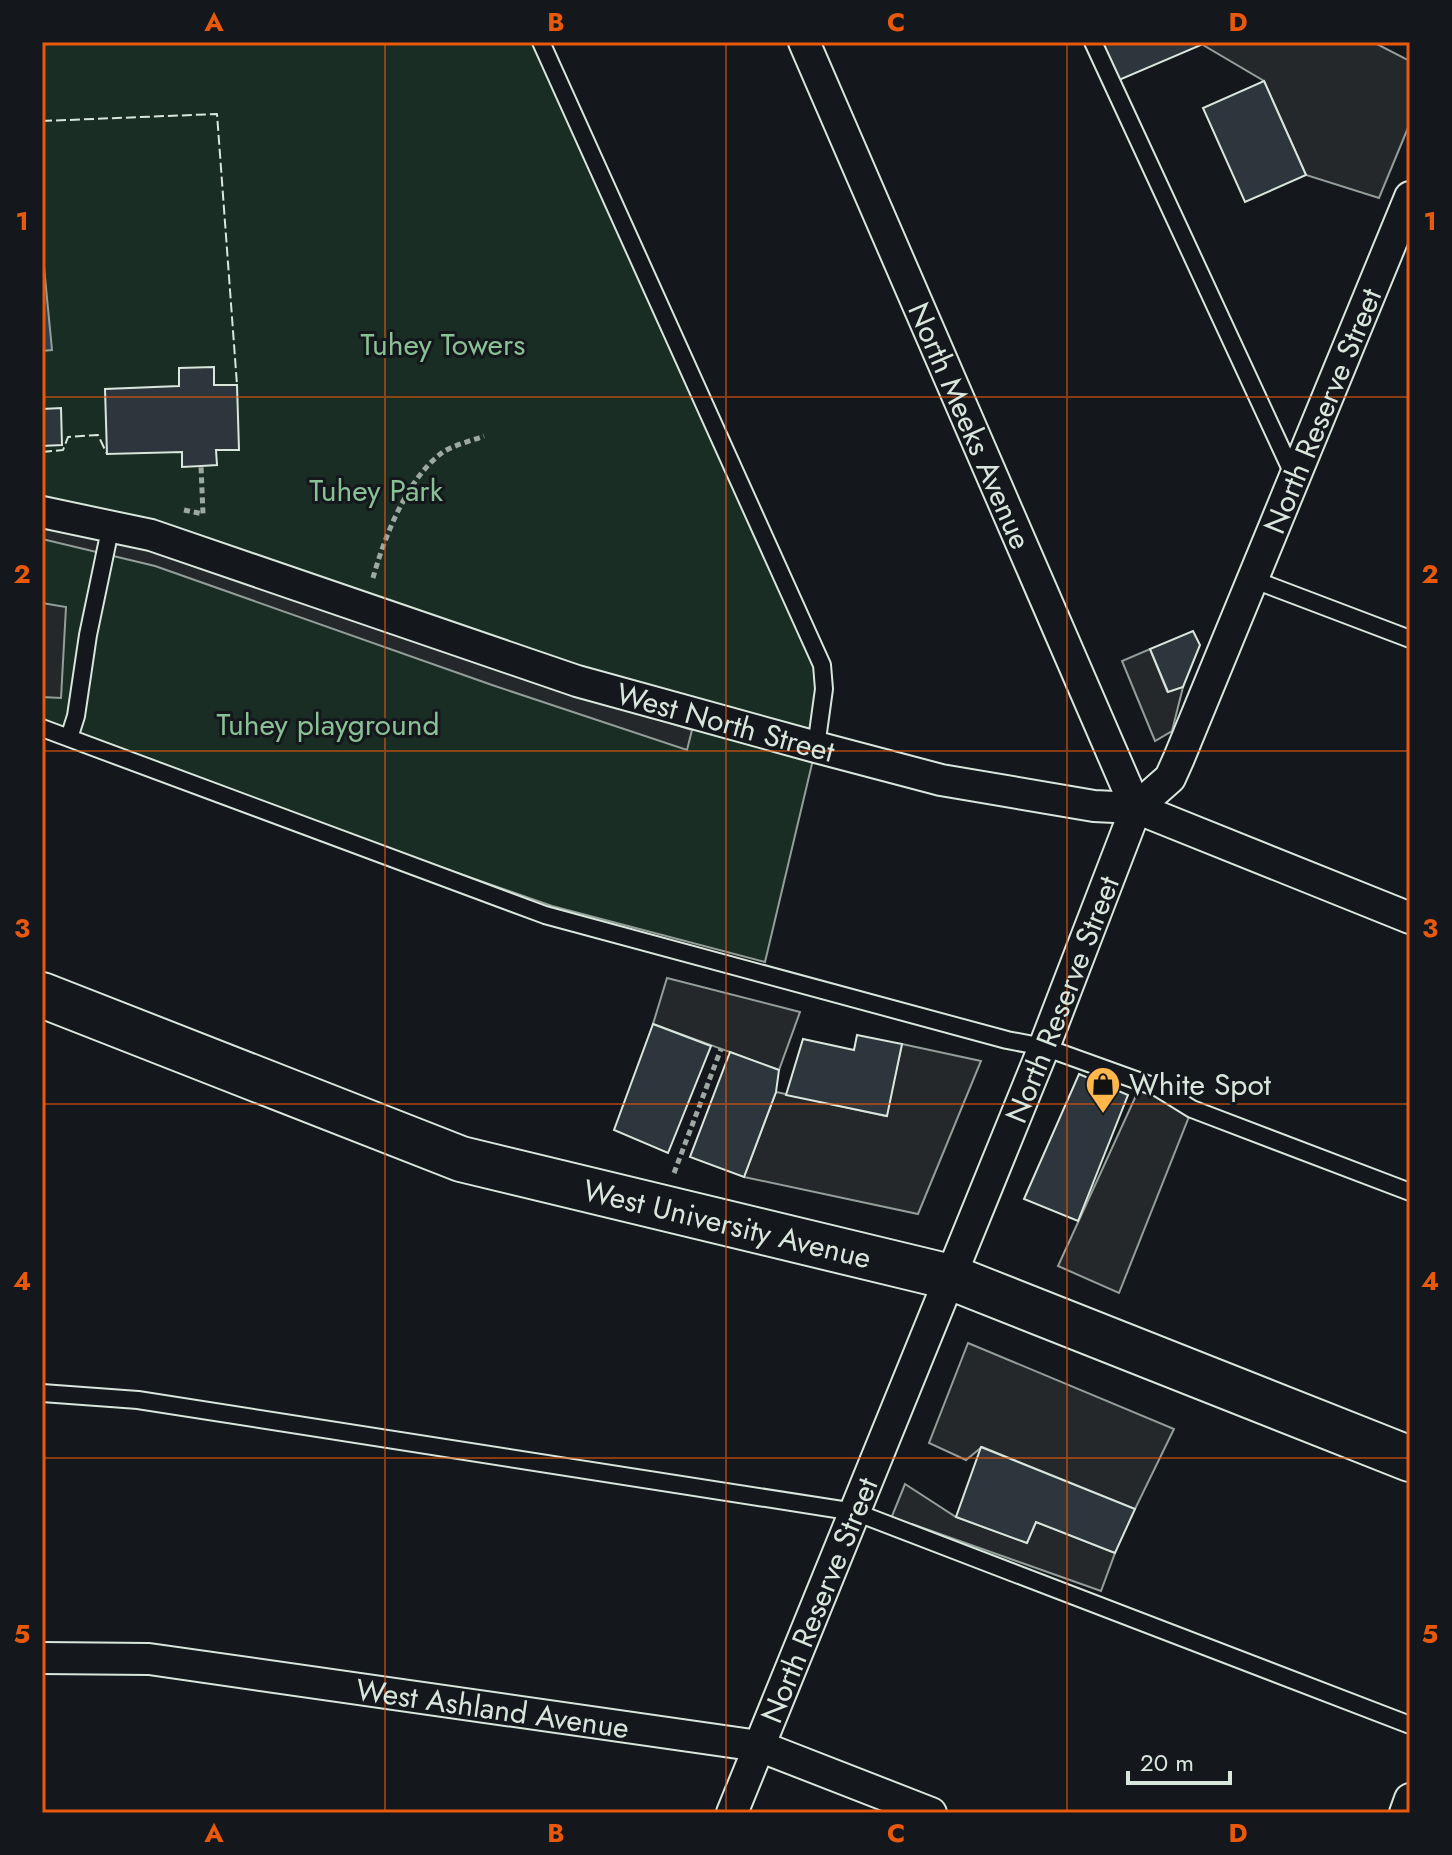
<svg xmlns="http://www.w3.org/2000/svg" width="1452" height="1855" font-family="Jost,sans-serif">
  <rect width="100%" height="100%" fill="#14181c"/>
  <path fill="#1a2d24" stroke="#939e99" stroke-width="2" d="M42,42H541L822,665L816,747L765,962L552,906L42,728Z"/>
  <path fill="#24282b" stroke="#939e99" stroke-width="2" d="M1198,42H1373L1410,61V123L1379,198L1306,175L1264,81Z
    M42,525L70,530L185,560L551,685L692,730L687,750L492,685L155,566L42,539Z
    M42,603L66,607L61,698L42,697Z
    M1150,649L1167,691L1183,687L1172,731L1155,741L1122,661Z
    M667,978L800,1012L779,1070L653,1024Z
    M902,1044L981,1061L918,1214L744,1177L776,1092L886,1116Z
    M1139,1089L1192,1109L1119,1293L1058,1266Z
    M968,1343L1174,1429L1135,1509L982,1447L966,1460L929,1443Z
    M905,1484L956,1517L1027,1543L1036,1522L1115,1553L1101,1591L912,1524L888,1526Z"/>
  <path fill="#2f3f4d" stroke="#939e99" stroke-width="2" d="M42,246L52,350L42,351Z"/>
  <path fill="#2c363c" stroke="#d8e6dc" stroke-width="2" d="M1093,42H1198L1201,45L1112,83Z
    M1264,81L1306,175L1245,202L1203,108Z
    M214,367V385H237L239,450H216L217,465L201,466L182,467V452L107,454L105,389L179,386V368Z
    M61,408L62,445L42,446V409Z
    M1193,631L1200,645L1183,687L1168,692L1150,649Z
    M653,1024L711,1046L668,1153L614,1130Z
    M857,1035L902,1044L887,1116L786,1095L803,1039L854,1050Z
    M730,1052L779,1070L776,1092L744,1177L690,1157Z
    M1079,1074L1128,1095L1078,1221L1024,1199Z
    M981,1447L1135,1509L1115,1553L1036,1522L1027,1543L956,1517Z"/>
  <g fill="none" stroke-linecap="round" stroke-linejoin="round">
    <g stroke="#d8e6dc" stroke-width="20">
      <path id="lane" d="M541,42L822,665L824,689L816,747
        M1093,42L1294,476
        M1252,579L1410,639
        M42,728L545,915L1007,1040L1044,1047L1158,1088L1192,1109L1410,1192
        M69,738L76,716L88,635L111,525
        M42,1393L138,1400L855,1512L1410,1725"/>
    </g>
    <g stroke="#d8e6dc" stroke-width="34">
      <g id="street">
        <path id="s1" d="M804,42L1136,808"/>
        <path id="s2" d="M42,512L151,535L577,681L816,747L941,780L1094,806L1136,808L1410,918"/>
        <path id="s3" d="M42,1658L149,1659L759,1746L931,1813"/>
        <path id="s4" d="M732,1813L1044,1047L1136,808L1170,778L1179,758L1410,197"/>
        <path d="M1405,1813L1410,1799"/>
      </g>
    </g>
    <g stroke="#d8e6dc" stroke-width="48">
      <g id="secondary">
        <path id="s5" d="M42,995L461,1159L950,1277L1410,1459"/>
      </g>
    </g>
    <path stroke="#9da8a2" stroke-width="5" stroke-dasharray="6 4" stroke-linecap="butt" d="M184,510L203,514L201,466
      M373,578C384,538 407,478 443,452C454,445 471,441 484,436
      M674,1173L721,1049"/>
    <use href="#lane" stroke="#14181c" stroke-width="16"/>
    <use href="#street" stroke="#14181c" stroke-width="30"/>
    <use href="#secondary" stroke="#14181c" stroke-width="44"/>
    <path stroke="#d8e6dc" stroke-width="2" stroke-dasharray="10 4" stroke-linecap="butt" d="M42,121L217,114L237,385
      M42,452L63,450L68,437L98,435L107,454"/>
  </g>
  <path fill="none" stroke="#e8590c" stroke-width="2" stroke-opacity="0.55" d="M385,42V1813M726,42V1813M1067,42V1813M42,397H1410M42,751H1410M42,1104H1410M42,1458H1410"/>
  <defs>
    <g id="shop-pin" transform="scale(1.8)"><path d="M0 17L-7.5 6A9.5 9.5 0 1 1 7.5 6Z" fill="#ffb74d" stroke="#14181c"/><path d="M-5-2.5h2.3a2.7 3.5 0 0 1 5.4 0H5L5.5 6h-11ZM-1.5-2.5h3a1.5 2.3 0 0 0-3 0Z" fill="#111"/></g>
  </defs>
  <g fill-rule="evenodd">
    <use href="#shop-pin" x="1103" y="1084"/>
  </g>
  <g text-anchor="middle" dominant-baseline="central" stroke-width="6" stroke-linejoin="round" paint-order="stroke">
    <g font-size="30" fill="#8ac095" stroke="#14181c">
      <text x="443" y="344">Tuhey Towers</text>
      <text x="376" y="490">Tuhey Park</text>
      <text x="328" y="724">Tuhey playground</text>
    </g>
    <g font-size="30" fill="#d8e6dc" stroke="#14181c">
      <text stroke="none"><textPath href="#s4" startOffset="1526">North Reserve Street</textPath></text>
      <text stroke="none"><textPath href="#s1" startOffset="418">North Meeks Avenue</textPath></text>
      <text stroke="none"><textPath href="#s2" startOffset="716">West North Street</textPath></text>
      <text stroke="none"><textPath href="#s4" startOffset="878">North Reserve Street</textPath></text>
      <text stroke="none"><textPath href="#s5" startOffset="724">West University Avenue</textPath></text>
      <text stroke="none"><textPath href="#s4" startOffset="230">North Reserve Street</textPath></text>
      <text stroke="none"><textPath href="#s3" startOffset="454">West Ashland Avenue</textPath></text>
    </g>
    <g font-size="30" fill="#d8e6dc" stroke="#14181c" text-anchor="start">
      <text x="1129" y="1084">White Spot</text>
    </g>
  </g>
  <rect width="1452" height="1855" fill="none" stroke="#14181c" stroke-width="88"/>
  <path d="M1128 1771v12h102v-12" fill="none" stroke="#d8e6dc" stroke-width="4"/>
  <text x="1140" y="1771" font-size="24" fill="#d8e6dc" stroke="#14181c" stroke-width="6" paint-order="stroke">20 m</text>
  <rect x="44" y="44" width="1364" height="1767" fill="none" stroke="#e8590c" stroke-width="3"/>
  <g font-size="26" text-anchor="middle" font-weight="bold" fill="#e8590c">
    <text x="214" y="31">A</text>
    <text x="556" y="31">B</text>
    <text x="896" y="31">C</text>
    <text x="1238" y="31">D</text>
    <text x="22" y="230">1</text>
    <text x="1430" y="230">1</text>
    <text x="22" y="583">2</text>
    <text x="1430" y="583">2</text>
    <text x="22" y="937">3</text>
    <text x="1430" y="937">3</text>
    <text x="22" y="1290">4</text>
    <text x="1430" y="1290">4</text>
    <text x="22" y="1643">5</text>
    <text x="1430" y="1643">5</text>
    <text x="214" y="1842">A</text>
    <text x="556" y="1842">B</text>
    <text x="896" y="1842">C</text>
    <text x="1238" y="1842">D</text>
  </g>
</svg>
